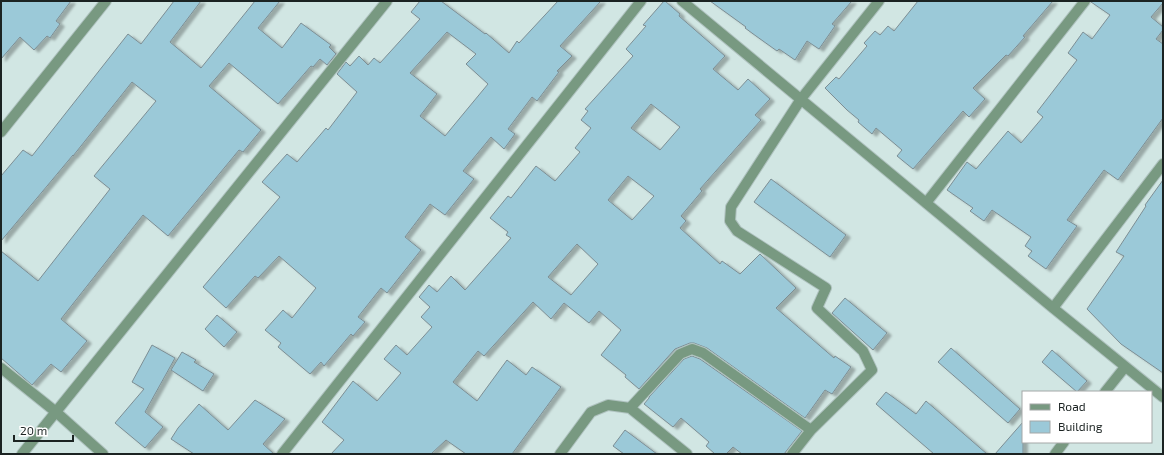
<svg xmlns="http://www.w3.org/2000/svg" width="1164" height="455" font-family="'Exo 2',sans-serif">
  <defs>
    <filter id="shadow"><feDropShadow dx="4.5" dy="2.5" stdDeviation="1" flood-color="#0004"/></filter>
  </defs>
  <rect width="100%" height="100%" fill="#d1e6e3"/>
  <path fill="#9bc9d8" stroke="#7d8e94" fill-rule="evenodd" filter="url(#shadow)" d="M1,1H71L56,21L60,24L50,38L47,36L34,50L20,37L1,59Z
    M174,1H201L170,42L201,68L255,1H280L258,28L282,48L301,23L331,45L329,47L336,54L327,65L320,59L313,67L311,66L278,104L229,63L209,86L261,130L243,152L239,150L168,236L143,215L61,319L87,341L61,372L51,364L32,385L1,358V251L38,281L110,189L94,176L156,101L132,82L73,156V155L1,241V176L23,150L32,156L128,34L141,44Z
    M420,1H441L485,34L486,33L509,53L517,41L519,43L558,1H601L560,46L572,56L557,71L559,72L537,101L532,97L508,129L515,134L504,149L491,137L463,171L474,179L445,215L430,204L405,237L421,250L387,293L381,288L358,317L365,322L353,336L351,334L324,366L321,362L310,374L278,347L281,343L265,330L283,310L292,318L316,288L279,256L258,278L255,276L226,308L203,287L280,197L262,182L287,154L297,162L326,128L328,130L357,92L337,74L346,62L350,66L359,56L368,65L374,58L380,63L420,19L411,12ZM447,32L476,54L466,64L488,84L445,136L420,116L437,94L410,73Z
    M664,1H665L680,14L679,16L725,56L713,69L738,90L748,79L770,99L755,115L761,120L700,189L702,191L681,216L686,221L680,228L720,264L722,261L740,274L760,254L796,288L776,308L834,358L835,356L851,367L832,394L825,390L805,418L707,348L694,343H690L675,349L639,389L625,377L626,375L601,355L621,330L599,311L589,323L564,303L551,319L533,302L484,356L478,351L453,382L477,401L507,360L526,375L532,367L561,387L512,454H466L446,440L431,454H331L344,440L322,422L353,381L377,401L401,373L384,359L396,345L407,355L432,327L421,317L430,307L419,297L429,285L437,292L451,276L465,290L511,238L506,235L508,232L490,218L508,196L511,198L536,166L555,181L580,152L575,148L591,128L581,120L588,111L585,109L633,56L626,49L646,26L643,25ZM651,104L680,127L660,150L631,128ZM628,176L654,196L632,220L608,200ZM577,244L598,264L571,295L548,277Z
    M710,1H852L832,24L835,26L819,49L807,41L795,60L779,49L777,51L756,36L745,28L746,27Z
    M918,1H1053L1023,36L1025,37L1008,56L1006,55L973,88L985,99L969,117L963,111L913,169L897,156L902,150L876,128L872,134L858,122L859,120L847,110L825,88L836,77L839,79L867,46L864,43L875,31L880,35L888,26L894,31Z
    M1091,1H1163V3L1151,17L1163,27V30L1156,39L1163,44V118L1118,180L1104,170L1067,220L1077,226L1046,269L1028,256L1032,251L1025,246L1031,237L992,210L984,221L970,211L973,208L947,190L967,162L976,169L1008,131L1021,143L1043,117L1037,112L1077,60L1068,53L1083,32L1092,39L1110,15L1091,2Z
    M771,179L846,235L830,257L754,202Z
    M1163,180V373L1121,344L1087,309L1124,256L1116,252L1146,206L1145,205Z
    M845,298L887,333L873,350L832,313Z
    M217,315L237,332L224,347L205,329Z
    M152,345L175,358L145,412L163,427L145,448L115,423L144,389L132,382Z
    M951,348L1020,409L1008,423L938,362Z
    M1052,350L1087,381L1077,392L1042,362Z
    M182,352L196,360L194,362L214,374L203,391L171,370Z
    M692,356L700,359L802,431L784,454H742L733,447L726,454H715L706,446L709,442L681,418L673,427L644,404L649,398V397L684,359Z
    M886,392L916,414L926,401L987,454H934L876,404Z
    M255,400L285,419L263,444L274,454H194L171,439L178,428L199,404L228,430Z
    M1023,422V454H995Z
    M625,430L657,454H624L613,446Z"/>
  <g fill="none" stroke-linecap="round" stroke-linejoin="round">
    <g stroke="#b0c3c0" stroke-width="12">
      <path id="minor" d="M682,1L1053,308L1163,397
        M1,132L106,1
        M926,203L1085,1
        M1053,308L1163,164
        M1,368L56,412L103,454
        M1105,392L1125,367
        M630,408L680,354L692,349L703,353L811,430
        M22,454L387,1
        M282,454L641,1
        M560,454L591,412L608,405L630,408L687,454
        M792,454L811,430L872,370L863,351L817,308L826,288L737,231L730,221L731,207L801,99L879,1
        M1055,454L1064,442"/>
    </g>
    <use href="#minor" stroke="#789981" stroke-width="10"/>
  </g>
  <rect width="1164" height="455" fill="none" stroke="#1b2322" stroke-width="4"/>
  <rect x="1022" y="391" width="130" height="52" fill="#ffffff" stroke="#a4a7a7"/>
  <rect x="1030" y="404" width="20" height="6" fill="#789981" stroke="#a4a7a7"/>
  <text x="1058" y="411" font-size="12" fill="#1b2322">Road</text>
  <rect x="1030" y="421" width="20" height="12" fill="#9bc9d8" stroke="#a4a7a7"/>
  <text x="1058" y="431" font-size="12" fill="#1b2322">Building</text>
  <path d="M14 435v6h59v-6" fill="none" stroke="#1b2322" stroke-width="2"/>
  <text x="20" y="435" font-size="12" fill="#1b2322" stroke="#ffffff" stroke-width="3" paint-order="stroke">20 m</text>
</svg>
